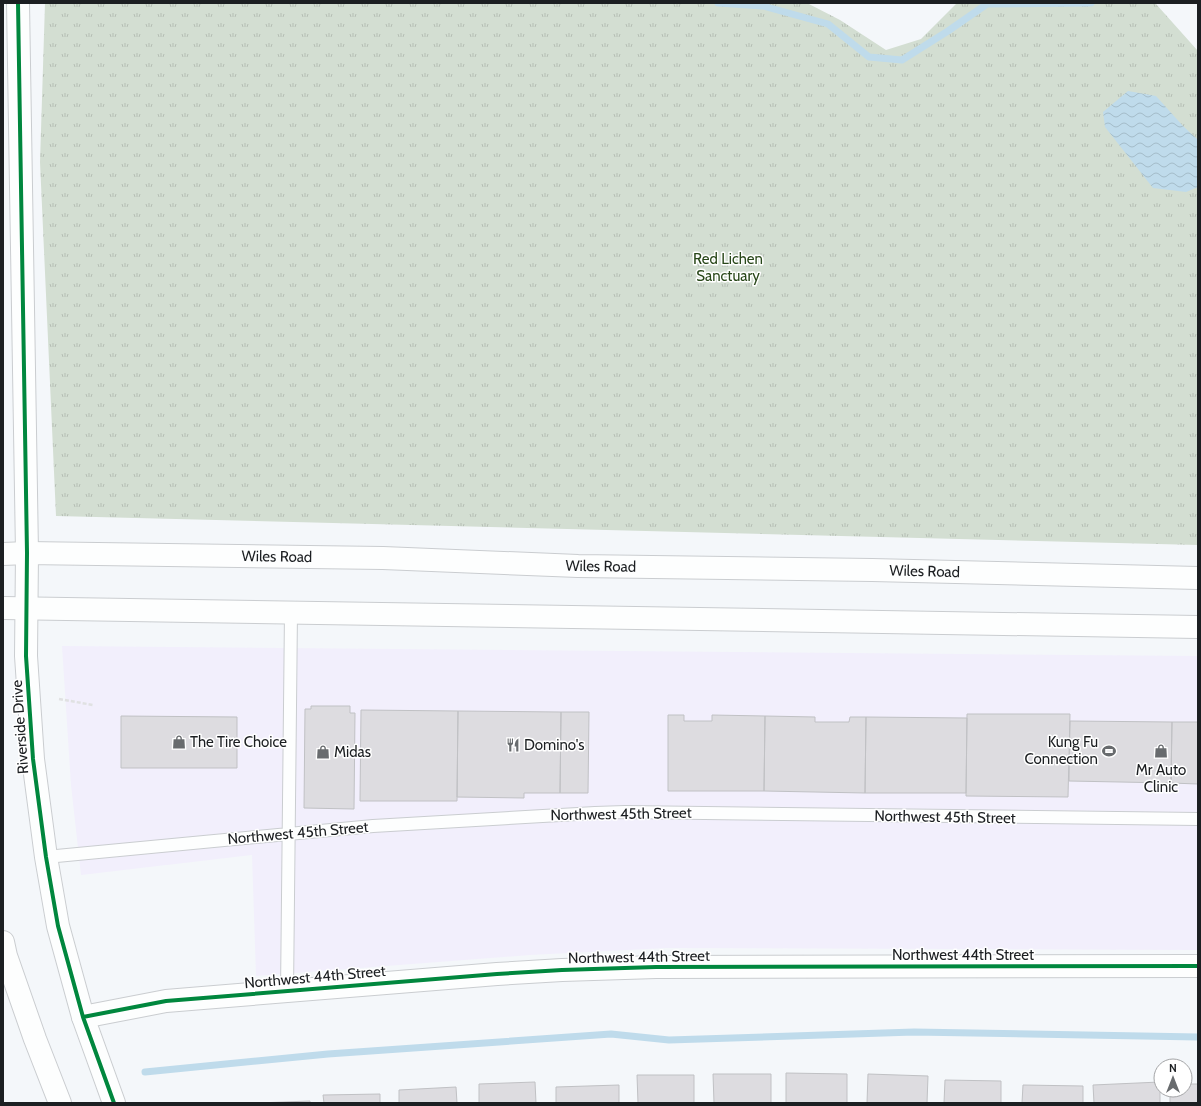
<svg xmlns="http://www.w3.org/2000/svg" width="1201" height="1106" font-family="Cabin,sans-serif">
  <defs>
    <pattern id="park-tufts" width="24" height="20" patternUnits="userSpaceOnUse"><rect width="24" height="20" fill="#d3ded2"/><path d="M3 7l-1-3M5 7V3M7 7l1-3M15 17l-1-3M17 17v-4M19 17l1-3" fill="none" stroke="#b5beb4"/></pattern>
    <pattern id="water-waves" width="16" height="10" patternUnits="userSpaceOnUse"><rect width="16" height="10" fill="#bfdbeb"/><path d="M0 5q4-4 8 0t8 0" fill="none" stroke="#a4bcc9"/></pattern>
  </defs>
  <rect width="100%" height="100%" fill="#f4f7fa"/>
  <path fill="#f2effc" d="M62,646L1198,656V950L666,948L530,955L256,976L252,855L81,875L71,785Z"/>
  <path fill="url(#park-tufts)" d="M45,3H807L840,20L886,50L921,39L957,3H1103L1156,4L1198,51V545L56,516L40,162Z"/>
  <path fill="url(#water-waves)" d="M1128,91L1156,96L1183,126L1198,140V187L1186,192L1153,188L1105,127L1103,112Z"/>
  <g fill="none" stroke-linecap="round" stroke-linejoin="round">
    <path stroke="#bfdbeb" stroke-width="7" d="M718,3L763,6L828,24L869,57L902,60L948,31L987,4L1091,3
      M145,1072L328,1054L611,1034L669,1040L914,1032L1198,1037"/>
  </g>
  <path fill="#dddce0" stroke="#c0c1c4" d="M311,706H350V713H355L354,809L304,808L305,709H311Z
    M361,710L458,711L457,801H360Z
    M458,711L561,712L560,793H524V798L457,797Z
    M561,712H589L588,793H560Z
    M967,714H1070L1068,797L966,796Z
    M668,715H684V721H712V715L765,716L764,791H668Z
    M121,716L237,717V768H121Z
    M765,716L815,717V722H849L850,717H866L865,793L764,791Z
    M866,717L967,718L966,793H865Z
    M1070,721L1172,722L1171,783L1069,781Z
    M1172,722H1198V784L1171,783Z
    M786,1073L847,1074V1103H786Z
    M713,1074H771V1103H714Z
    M868,1074L928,1076L927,1103H867Z
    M637,1075H694V1103H638Z
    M945,1080L1001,1081V1103H944Z
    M535,1082L536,1103H479V1084Z
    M1160,1082V1103H1094L1093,1085Z
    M1185,1084H1198V1103H1170V1090H1185Z
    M619,1085V1103H556V1087Z
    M1023,1085L1083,1086V1103H1022Z
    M456,1087L457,1103H399V1090Z
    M380,1094V1103H324L323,1095Z
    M310,1101V1103H257Z"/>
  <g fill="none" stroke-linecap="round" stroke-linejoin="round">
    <g stroke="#cacdd0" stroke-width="14">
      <path id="lane" d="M46,857L373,826L595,813L625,812L1198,819
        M287,992L291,612"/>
    </g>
    <g stroke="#cacdd0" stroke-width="24">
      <path id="street" d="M83,1017L166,1001L497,974L562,970L656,967L1198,966"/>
    </g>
    <g stroke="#cacdd0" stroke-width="24">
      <g id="secondary">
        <path d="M18,3L27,553L26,656L33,759L46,857L58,926L83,1017L114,1103"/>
        <path id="s1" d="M3,554L27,553L383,558L578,566L872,570L1198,578"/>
        <path d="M3,608L1198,627"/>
        <path d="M3,942L6,956L35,1039L60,1103"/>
      </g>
    </g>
    <path stroke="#e0e1e2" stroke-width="2.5" stroke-dasharray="4 2" stroke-linecap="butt" d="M59,699L93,705"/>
    <use href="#lane" stroke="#fdfefe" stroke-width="12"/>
    <use href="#street" stroke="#fdfefe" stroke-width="22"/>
    <use href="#secondary" stroke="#fdfefe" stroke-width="22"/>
    <g stroke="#fff" stroke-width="6">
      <path id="cycleway" d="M18,3L27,553L26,656L33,759L46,857L58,926L83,1017L114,1103
        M83,1017L166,1001L497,974L562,970L656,967L1198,966"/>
    </g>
    <use href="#cycleway" stroke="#00873e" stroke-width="4"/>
  </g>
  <defs>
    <g id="shop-bare" transform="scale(1.08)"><path d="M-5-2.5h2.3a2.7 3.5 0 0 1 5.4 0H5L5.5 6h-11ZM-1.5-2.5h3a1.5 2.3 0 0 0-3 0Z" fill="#686b6e" stroke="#fff" stroke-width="2.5" paint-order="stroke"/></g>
    <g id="restaurant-bare" transform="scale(1.08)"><path d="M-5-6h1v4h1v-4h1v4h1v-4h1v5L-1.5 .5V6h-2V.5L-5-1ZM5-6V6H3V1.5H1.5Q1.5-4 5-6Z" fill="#686b6e" stroke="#fff" stroke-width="2.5" paint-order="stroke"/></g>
    <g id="stadium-bare" transform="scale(1.08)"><path d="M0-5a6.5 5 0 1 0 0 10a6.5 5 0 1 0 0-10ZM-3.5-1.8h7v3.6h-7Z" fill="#686b6e" stroke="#fff" stroke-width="2.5" paint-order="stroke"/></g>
  </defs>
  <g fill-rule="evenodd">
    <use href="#shop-bare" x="179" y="742"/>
    <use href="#restaurant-bare" x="513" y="745"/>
    <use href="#stadium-bare" x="1109" y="751"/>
    <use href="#shop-bare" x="1161" y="751"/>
    <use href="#shop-bare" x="323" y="752"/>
  </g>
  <g text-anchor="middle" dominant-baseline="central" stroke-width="3" stroke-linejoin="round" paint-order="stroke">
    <g font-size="15" fill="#284719" stroke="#fff">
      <text x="728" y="259">Red Lichen<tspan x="728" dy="17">Sanctuary</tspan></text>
    </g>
    <g font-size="15" fill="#1c1f22" stroke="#fff">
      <text stroke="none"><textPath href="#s1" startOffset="274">Wiles Road</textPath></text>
      <text stroke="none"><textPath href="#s1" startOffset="598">Wiles Road</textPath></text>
      <text stroke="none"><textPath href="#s1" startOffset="922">Wiles Road</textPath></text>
      <text transform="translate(20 727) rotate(-94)">Riverside Drive</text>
      <text transform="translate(621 814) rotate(-1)">Northwest 45th Street</text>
      <text transform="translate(945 817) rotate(1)">Northwest 45th Street</text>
      <text transform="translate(298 833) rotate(-5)">Northwest 45th Street</text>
      <text x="963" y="955">Northwest 44th Street</text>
      <text transform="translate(639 957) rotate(-1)">Northwest 44th Street</text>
      <text transform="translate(315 977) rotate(-5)">Northwest 44th Street</text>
    </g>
    <g font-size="15" fill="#1c1f22" stroke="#fff" text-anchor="start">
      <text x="190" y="742">The Tire Choice</text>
      <text x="1098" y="742" text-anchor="end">Kung Fu<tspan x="1098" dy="17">Connection</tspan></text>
      <text x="524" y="745">Domino's</text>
      <text x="334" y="752">Midas</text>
      <text x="1161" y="770" text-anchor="middle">Mr Auto<tspan x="1161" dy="17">Clinic</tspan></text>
    </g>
  </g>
  <rect width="1201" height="1106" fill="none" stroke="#1c1f22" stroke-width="8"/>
  <g transform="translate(1173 1078)"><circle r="19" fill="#ffffff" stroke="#a4a5a7"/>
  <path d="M0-3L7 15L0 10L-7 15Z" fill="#686b6e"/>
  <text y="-6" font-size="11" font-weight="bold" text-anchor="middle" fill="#1c1f22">N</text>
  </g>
</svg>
